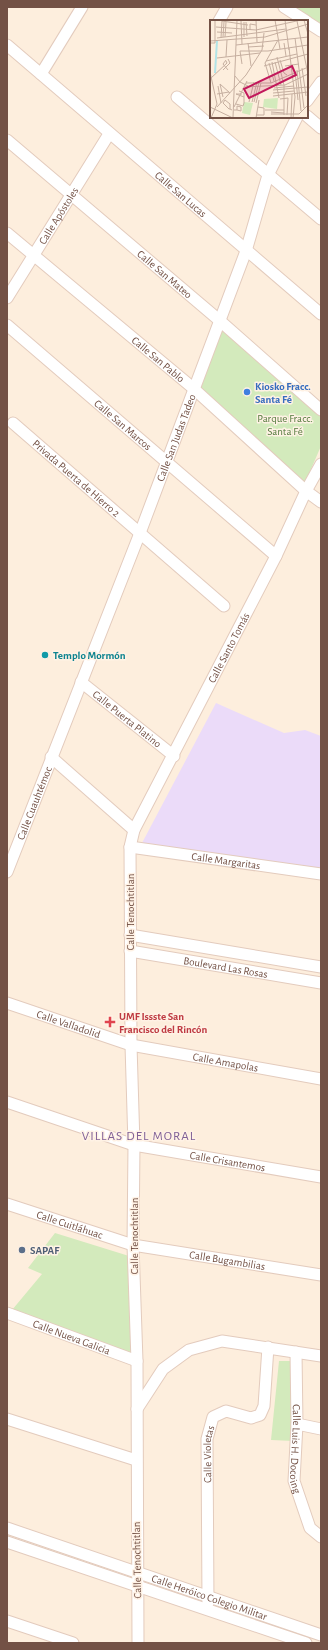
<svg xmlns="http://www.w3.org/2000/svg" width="328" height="1650" font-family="'Alegreya Sans',sans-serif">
  <rect width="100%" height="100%" fill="#fdeedd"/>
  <path fill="#ebdbf9" d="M216,703L284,733L305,730L321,736V868L142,843Z"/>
  <path fill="#d3eabc" d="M294,7H321V27Z
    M222,330L321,414V446L305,483L198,388Z
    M55,1233L129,1256L134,1356L12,1310L42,1274L28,1268Z
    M279,1361H294V1441L271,1440Z"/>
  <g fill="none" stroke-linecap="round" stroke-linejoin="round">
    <g stroke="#e3cbbd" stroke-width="13">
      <g id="street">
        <path d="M284,7L306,21"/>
        <path d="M219,21L227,7"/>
        <path d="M307,22L321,31"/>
        <path id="s1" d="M7,45L321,314"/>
        <path d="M41,74L82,7"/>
        <path d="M177,97L321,219"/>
        <path d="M307,101L321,82"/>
        <path d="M307,116L321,128"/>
        <path id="s2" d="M7,140L219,320L321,410"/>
        <path id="s3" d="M7,233L193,388L306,491L321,502"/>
        <path id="s4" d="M7,298L109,134"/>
        <path id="s5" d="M7,325L276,556"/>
        <path id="s6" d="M13,423L224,606"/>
        <path id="s7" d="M81,682L174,756"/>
        <path d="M51,757L134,830"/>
        <path id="s8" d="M130,847L321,874"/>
        <path id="s9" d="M7,872L140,533L246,251L268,175L297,117"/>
        <path d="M130,935L321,967"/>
        <path id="s10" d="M130,951L321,983"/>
        <path id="s11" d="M7,1003L131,1045L321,1079"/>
        <path id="s12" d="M7,1102L134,1145L321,1177"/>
        <path id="s13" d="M7,1204L133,1245L321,1275"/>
        <path id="s14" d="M7,1313L137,1361"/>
        <path id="s15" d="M296,1352L297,1424L294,1481L310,1528L321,1537"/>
        <path d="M137,1409L163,1369L189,1350L222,1341L321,1356"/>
        <path d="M7,1419L136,1460"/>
        <path d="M297,1424L321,1429"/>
        <path id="s16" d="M7,1528L321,1635"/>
        <path d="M7,1542L306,1643"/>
        <path id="s17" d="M208,1603L207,1439L213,1417L226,1411L251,1418L260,1415L264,1406L268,1347"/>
        <path d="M7,1621L73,1643"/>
        <path id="s18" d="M138,1643L137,1361L133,1245L134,1145L131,1045L130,847L134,830L276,556L306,491L321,464"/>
      </g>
    </g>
    <use href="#street" stroke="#fff" stroke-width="11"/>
  </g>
  <circle fill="#3f7fe0" stroke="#fff2e5" stroke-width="1.5" cx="247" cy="392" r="4"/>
  <circle fill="#0f9aa8" stroke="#fff2e5" stroke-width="1.5" cx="45" cy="655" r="4"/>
  <path fill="#e0444e" stroke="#fff2e5" stroke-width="1.5" d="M108 1016h4v4h4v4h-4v4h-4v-4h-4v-4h4z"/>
  <circle fill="#5c6f8a" stroke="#fff2e5" stroke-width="1.5" cx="22" cy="1250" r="4"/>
  <g text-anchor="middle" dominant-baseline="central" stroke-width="3" stroke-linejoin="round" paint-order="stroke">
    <g font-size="11" fill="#735145" stroke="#fff2e5">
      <text stroke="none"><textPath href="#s1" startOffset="229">Calle San Lucas</textPath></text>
      <text stroke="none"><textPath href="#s4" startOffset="97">Calle Apóstoles</textPath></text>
      <text stroke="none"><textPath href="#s2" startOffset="207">Calle San Mateo</textPath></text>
      <text stroke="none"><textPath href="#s3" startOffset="197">Calle San Pablo</textPath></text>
      <text stroke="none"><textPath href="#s5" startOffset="153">Calle San Marcos</textPath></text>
      <text stroke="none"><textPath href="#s9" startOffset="466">Calle San Judas Tadeo</textPath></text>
      <text stroke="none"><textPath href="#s6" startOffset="84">Privada Puerta de Hierro 2</textPath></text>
      <text stroke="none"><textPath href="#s18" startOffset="1019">Calle Santo Tomás</textPath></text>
      <text stroke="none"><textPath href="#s7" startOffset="59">Calle Puerta Platino</textPath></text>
      <text stroke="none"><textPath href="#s9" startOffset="74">Calle Cuauhtémoc</textPath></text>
      <text stroke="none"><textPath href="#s8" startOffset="97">Calle Margaritas</textPath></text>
      <text transform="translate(130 912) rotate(-90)">Calle Tenochtitlan</text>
      <text stroke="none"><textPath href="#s10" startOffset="97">Boulevard Las Rosas</textPath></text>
      <text stroke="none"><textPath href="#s11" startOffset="65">Calle Valladolid</textPath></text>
      <text stroke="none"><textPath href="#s11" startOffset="227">Calle Amapolas</textPath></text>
      <text stroke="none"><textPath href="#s12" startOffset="229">Calle Crisantemos</textPath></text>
      <text stroke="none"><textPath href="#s13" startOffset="66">Calle Cuitláhuac</textPath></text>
      <text transform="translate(134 1236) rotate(-90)">Calle Tenochtitlan</text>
      <text stroke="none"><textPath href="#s13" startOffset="228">Calle Bugambilias</textPath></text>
      <text stroke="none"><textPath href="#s14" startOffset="69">Calle Nueva Galicia</textPath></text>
      <text stroke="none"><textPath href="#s15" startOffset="97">Calle Luis H. Docoing</textPath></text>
      <text stroke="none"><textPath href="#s17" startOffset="149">Calle Violetas</textPath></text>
      <text transform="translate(137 1560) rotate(-91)">Calle Tenochtitlan</text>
      <text stroke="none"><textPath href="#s16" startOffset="214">Calle Heróico Colegio Militar</textPath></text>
    </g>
    <g font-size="11" font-weight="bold" fill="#366cbe" stroke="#fff2e5" text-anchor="start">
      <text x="255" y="386">Kiosko Fracc.<tspan x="255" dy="13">Santa Fé</tspan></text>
    </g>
    <g font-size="11" fill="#547a3d" stroke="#fff2e5">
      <text x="285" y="418">Parque Fracc.<tspan x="285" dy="13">Santa Fé</tspan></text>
    </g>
    <g font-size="11" font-weight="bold" fill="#0d838f" stroke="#fff2e5" text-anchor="start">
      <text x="53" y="655">Templo Mormón</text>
    </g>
    <g font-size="11" font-weight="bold" fill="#be3a42" stroke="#fff2e5" text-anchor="start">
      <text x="119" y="1016">UMF Issste San<tspan x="119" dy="13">Francisco del Rincón</tspan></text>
    </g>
    <g font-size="11" font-weight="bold" fill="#4e5e75" stroke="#fff2e5" text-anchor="start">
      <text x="30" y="1250">SAPAF</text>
    </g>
    <g font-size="13" letter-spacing="1" fill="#806097" stroke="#fff2e5">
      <text x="139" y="1136">VILLAS DEL MORAL</text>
    </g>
  </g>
  <g transform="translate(210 20)">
    <rect width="98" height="98" fill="#fdeedd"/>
    <path d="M68,78L67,89L53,87L54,79ZM34,82L43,83L40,95L32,93Z" fill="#d3eabc"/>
    <path fill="none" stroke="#b2e4e7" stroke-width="2" d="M5,53L7,21"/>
    <path fill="none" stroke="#c6afa0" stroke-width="1" d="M46,0L47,22M65,0L70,29M75,0L79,30M94,0L98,14M31,1L32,24M87,1L98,54M34,2V17M36,2L37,16M6,7L46,10L91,0M40,10V4L46,5M7,12L22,13M13,17L14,2M15,17L16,2M7,18L76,9M11,18L12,1L38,5M85,18L94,88M0,21L55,17L98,4M0,23H5V0M38,23L41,46M74,23L76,36M26,25L98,17M38,27L54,26M79,28L85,77L83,98M16,37L17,20M67,37L74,65V95M7,38L50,33M16,40L13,44L18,50M70,40L74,53L77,55M56,41L87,34M62,42L69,78M65,42L71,65M59,43L64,61M32,44L30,31H58L98,25M54,46L98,34M75,46L89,44M92,48L96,76M13,50L20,43L18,39M87,50L91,91M85,51L88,80M0,52L7,84L1,98M25,56L30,62L38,66M0,59L17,43L16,41M36,63H61L96,48M61,63L55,43L68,20M8,66L11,83M34,67L75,65L98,54M64,68L84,66M63,70L98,67M63,73L84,71M7,74L19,72M32,74H26L34,77M63,76L98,72M13,77L10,64L20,73M70,79L78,78L77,95M39,82L44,62M42,82L47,62M44,82L49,62M46,83L51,63M26,84L33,86L34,83V73L29,71M0,87L23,98M7,87L36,55L52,30L54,13M24,87L37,61M20,89V84L15,80L13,83L19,89H20L22,90M24,90H27L31,91V87L27,86V90M55,90H74M61,92L74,93M61,94H89L98,85M47,95H54V88L48,87M23,97L27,0M46,98L49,80M81,98L82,74"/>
    <path fill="#c2185b" fill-opacity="0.15" stroke="#c2185b" stroke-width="2" d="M82,46L86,55L39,78L34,69Z"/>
    <rect width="98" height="98" fill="none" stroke="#735145" stroke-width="2"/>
  </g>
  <rect width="328" height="1650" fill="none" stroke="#735145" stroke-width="16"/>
</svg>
